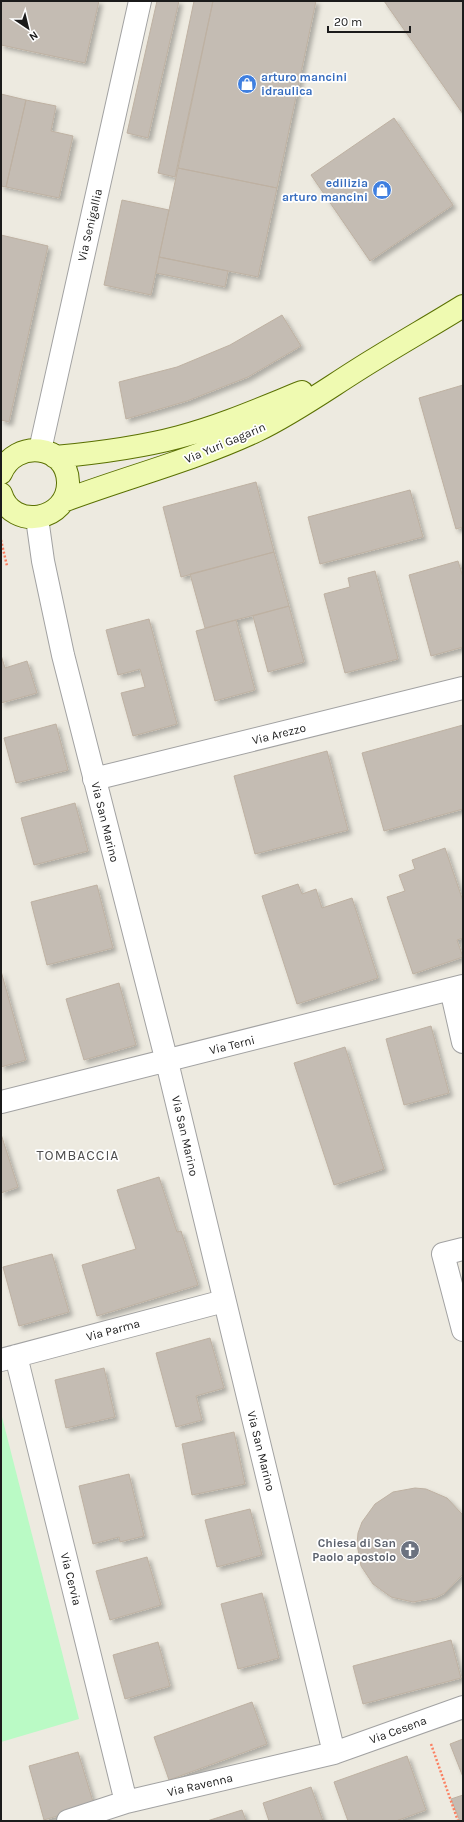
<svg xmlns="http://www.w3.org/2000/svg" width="464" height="1822" font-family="Karla,sans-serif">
  <defs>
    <filter id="shadow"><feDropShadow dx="3.5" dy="3.5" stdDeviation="2" flood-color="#0004"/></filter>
  </defs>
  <rect width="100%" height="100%" fill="#edeae0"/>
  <path fill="#bafac5" d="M1,1413L79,1719L1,1742Z"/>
  <path fill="#c4bcb3" stroke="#beb1a2" filter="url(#shadow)" d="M1,1H99L85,63L1,45Z
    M157,1H179L148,138L127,133Z
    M194,1H213L175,177L158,173Z
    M213,1H316L277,188L178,168Z
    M384,1H463V114Z
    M1,94L26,100L6,187L1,186Z
    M26,100L56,106L51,131L73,136L59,198L6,187Z
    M394,118L453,205L370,261L311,175Z
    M178,168L277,188L258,277L159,257Z
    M122,200L169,210L151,295L104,285Z
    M1,235L48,246L9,422L1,420Z
    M159,257L228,271L225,287L156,273Z
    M282,315L301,346L248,377L187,401L126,419L119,382L177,367L230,345Z
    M463,385V527L456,529L419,398Z
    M256,482L274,552L181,577L163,507Z
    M410,490L423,537L320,564L308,517Z
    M274,552L289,606L205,628L190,574Z
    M458,561L463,577V647L431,656L409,575Z
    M375,571L398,659L345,673L324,594L350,587L348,578Z
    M289,606L304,662L268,672L253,616Z
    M149,619L177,724L133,736L121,693L145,687L140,669L118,675L106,630Z
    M236,620L255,690L215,701L196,631Z
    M1,655L5,668L27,661L37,693L1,703Z
    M56,724L68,770L16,783L4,738Z
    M463,725V809L384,831L362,753Z
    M327,751L348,830L255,854L234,776Z
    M75,803L88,851L34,865L21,818Z
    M445,848L463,901V938L457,940L463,957L413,974L387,897L405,891L399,875L415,869L412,860Z
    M298,884L302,894L316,889L322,908L352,898L378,978L297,1004L262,896Z
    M97,885L113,948L47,965L31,902Z
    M1,971L26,1060L1,1067Z
    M119,983L136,1045L84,1060L66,999Z
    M431,1026L449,1093L404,1105L386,1039Z
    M345,1047L384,1169L334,1185L294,1063Z
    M1,1134L18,1187L1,1193Z
    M159,1177L177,1232L181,1231L198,1285L97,1316L82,1265L136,1249L117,1190Z
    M52,1254L69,1312L19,1326L3,1267Z
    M210,1338L224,1388L196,1396L202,1420L176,1427L156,1353Z
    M104,1368L115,1417L66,1428L55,1380Z
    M234,1432L245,1484L192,1495L182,1444Z
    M129,1474L144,1536L120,1542L119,1537L93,1544L79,1486Z
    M415,1488L426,1489L447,1498L462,1514L463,1574L445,1593L435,1598L413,1602L391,1597L373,1584L361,1566L357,1544L358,1533L362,1522L375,1504L393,1492Z
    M250,1509L262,1555L217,1567L205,1520Z
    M147,1557L161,1605L110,1620L96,1571Z
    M262,1593L279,1658L238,1669L221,1604Z
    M451,1640L461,1678L363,1704L353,1666Z
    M158,1642L170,1686L125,1699L113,1655Z
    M252,1702L267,1744L169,1780L154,1737Z
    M463,1739V1777L450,1744Z
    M78,1752L94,1805L44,1820L29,1766Z
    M407,1756L426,1810L396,1821H348L334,1782Z
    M311,1787L323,1821H269L263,1803Z
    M463,1795V1821H460L451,1799Z
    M242,1810L246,1821H207Z"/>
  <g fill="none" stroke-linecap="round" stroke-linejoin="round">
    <g stroke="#a2a2a2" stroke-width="24">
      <path id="street" d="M40,450L140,1
        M37,518L43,561L63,655L167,1062L334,1753
        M94,779L463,688
        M451,989L463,1042
        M1,1102L463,986
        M463,1249L443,1254L463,1330
        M16,1356L126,1802
        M1,1360L224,1301
        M68,1821L126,1802L334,1753L463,1707"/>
    </g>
    <g stroke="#5b7103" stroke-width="24">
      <path id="secondary" d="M55,457C97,453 138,448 179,437C221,426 262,408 302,392
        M1,473C15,439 67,444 68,482C69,521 12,531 1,494
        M63,501C127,477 194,460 256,431C298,411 335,383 375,359C404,341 434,324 463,306"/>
    </g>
    <path stroke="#fb8062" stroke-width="2.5" stroke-dasharray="2 2" stroke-linecap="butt" d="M1,540L7,566
      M431,1744L458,1821"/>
    <use href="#street" stroke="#fff" stroke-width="22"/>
    <use href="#secondary" stroke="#effab1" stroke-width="22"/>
  </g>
  <defs>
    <g id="shop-disc" transform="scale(1)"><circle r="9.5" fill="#3f7fe0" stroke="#fff"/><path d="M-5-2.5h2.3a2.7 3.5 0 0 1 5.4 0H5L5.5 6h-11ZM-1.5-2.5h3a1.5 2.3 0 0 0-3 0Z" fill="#fff"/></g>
    <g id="church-disc" transform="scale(1)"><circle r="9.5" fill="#6b7280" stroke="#fff"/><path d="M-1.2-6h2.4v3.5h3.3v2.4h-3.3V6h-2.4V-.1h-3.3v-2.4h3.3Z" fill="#fff"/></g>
  </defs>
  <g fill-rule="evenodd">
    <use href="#shop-disc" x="247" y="84"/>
    <use href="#shop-disc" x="382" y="190"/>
    <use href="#church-disc" x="410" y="1550"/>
  </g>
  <g text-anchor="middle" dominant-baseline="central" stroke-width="3.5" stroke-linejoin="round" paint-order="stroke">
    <g font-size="12" font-weight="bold" fill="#366cbe" stroke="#fff" text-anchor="start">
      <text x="261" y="77">arturo mancini<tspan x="261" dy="14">idraulica</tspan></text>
      <text x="368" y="183" text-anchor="end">edilizia<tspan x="368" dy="14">arturo mancini</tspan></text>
    </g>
    <g font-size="12" fill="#1b1b1b" stroke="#fff">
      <text transform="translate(90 225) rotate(-77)">Via Senigallia</text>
      <text transform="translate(225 443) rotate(-23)">Via Yuri Gagarin</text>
      <text transform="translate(279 734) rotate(-14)">Via Arezzo</text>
      <text transform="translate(105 822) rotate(76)">Via San Marino</text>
      <text transform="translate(232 1045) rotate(-14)">Via Terni</text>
      <text transform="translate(185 1136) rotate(77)">Via San Marino</text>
      <text transform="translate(113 1330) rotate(-15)">Via Parma</text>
      <text transform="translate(261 1451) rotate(76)">Via San Marino</text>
      <text transform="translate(71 1579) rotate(76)">Via Cervia</text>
      <text transform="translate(398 1730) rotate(-20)">Via Cesena</text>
      <text transform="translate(200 1785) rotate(-13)">Via Ravenna</text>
    </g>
    <g font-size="12" font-weight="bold" fill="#5b616d" stroke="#fff" text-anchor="end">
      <text x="396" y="1543">Chiesa di San<tspan x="396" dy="14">Paolo apostolo</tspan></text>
    </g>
    <g font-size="14" letter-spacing="1" fill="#4e4e4e" stroke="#fff">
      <text x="78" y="1155">TOMBACCIA</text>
    </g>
  </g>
  <rect width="464" height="1822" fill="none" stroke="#1b1b1b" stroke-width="4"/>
  <g transform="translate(28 28) rotate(145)" stroke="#ffffff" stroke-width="3" paint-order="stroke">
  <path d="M0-3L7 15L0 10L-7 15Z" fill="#1b1b1b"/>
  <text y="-6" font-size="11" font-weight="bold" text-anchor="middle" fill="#1b1b1b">N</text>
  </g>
  <path d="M328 26v6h82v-6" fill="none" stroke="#1b1b1b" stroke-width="2"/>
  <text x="334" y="26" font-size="12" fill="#1b1b1b" stroke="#ffffff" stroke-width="3" paint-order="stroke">20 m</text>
</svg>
